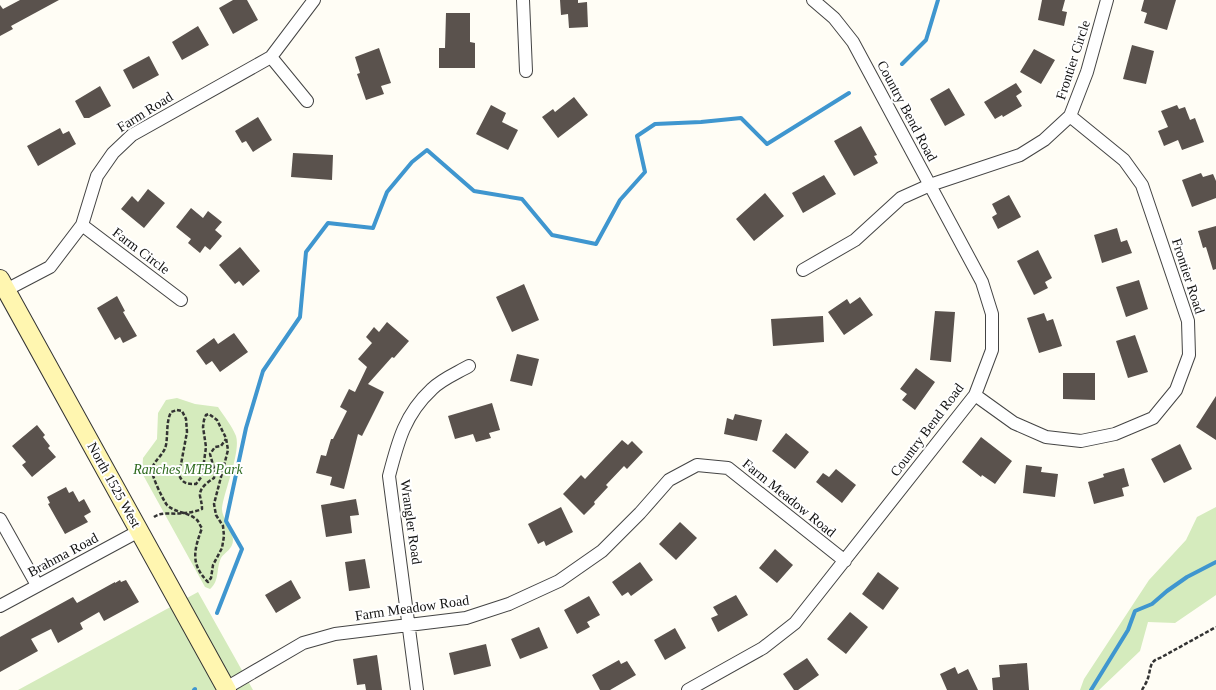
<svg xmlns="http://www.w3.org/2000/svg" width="1216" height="690" font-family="Georgia,serif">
  <rect width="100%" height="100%" fill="#fffdf5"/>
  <path fill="#d5ebbd" d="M177,398L195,404L218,407C224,416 232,426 236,436C241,452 224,491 222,508C221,517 233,530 233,540C233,549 225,552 221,558C216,568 220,581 210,589L205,587L142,473L143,458L157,439L158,413L166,400Z
    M1216,507V595L1175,623L1148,622L1140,651L1099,690H1080L1084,679L1149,580L1186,540L1197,517Z
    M198,592L253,690H18Z"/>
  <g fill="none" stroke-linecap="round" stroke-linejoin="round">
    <path stroke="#3f96cf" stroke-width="4" d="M902,64L926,40L938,0
      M217,613L242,549L226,521L246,428L263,371L300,317L306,252L328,223L373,228L387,192L412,162L427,150L474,191L522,199L552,235L596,244L620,200L645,172L637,136L655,124L701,122L741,118L767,144L849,93
      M194,690L195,689
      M1091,690L1128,630L1135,611L1152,604L1167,591L1187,577L1216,562"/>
  </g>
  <path fill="#5a524d" d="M20,0H59L11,26L13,29L0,36V5L3,9Z
    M233,0H247L258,20L233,34L219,8Z
    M560,0H578V3L587,2L588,27L569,28L568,14L561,15Z
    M1042,0H1065L1062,11L1067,12L1064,26L1038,20Z
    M1144,0H1176L1167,30L1144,23L1147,13L1141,11Z
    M446,13H470V42L475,43V68H439V48H445Z
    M198,26L209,45L182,60L172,42Z
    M1132,45L1154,51L1146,84L1123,79Z
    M379,48L391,83L381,86L384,94L366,100L357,74L360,73L355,57Z
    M1034,49L1055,60L1041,84L1020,72Z
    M149,56L159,75L133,89L123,70Z
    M1016,83L1022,92L1016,96L1022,106L1003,117L1002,115L995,119L984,102Z
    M100,86L111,106L89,118H84L75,101Z
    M949,88L965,115L945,126L930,99Z
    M574,97L588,115L558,138L542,117L553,109L555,112Z
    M491,105L506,113L502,122L518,130L508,150L476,134Z
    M1177,105L1179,109L1185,107L1190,120L1195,118L1204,142L1182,150L1178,140L1164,146L1158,131L1168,127L1161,111Z
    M258,117L272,140L253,152L246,141L242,143L235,131Z
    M861,126L877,155L874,156L878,163L854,176L834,141Z
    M60,128L63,134L69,131L76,144L38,166L27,146Z
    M293,153L333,155L332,180L291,177Z
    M1201,173L1203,177L1213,174L1216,181V198L1192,207L1182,180Z
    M824,175L836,194L803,213L792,193Z
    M148,189L165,203L144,228L121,209L132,196L138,202Z
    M765,193L784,216L754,241L736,219Z
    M1009,195L1021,217L998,229L992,217L997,214L992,204Z
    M191,208L203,218L208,211L222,222L215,230L222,236L210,250L205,246L200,253L188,243L191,239L176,227Z
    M1216,226V269L1213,270L1206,247L1203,248L1198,231Z
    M1117,228L1121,242L1127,240L1132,253L1102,263L1094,235Z
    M240,247L260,271L243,286L239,281L235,284L219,265Z
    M1038,250L1052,278L1045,282L1048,288L1034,295L1017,261Z
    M1139,280L1148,309L1126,317L1116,287Z
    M524,284L539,320L512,332L496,297Z
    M117,296L125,311L123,312L137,336L123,343L120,337L115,340L97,308Z
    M860,297L873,315L844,335L828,312L847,299L850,304Z
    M935,311L955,312L951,362L930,360Z
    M1044,313L1047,321L1053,319L1062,346L1039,353L1027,318Z
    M823,316L824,342L773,346L771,319Z
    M387,322L409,341L394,358L392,357L368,384L384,392L362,436L358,434L344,489L330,485L332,477L316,473L321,455L326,456L331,439H333L347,411L340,407L349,389L355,392L367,367L358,359L372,343L366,337L374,327L379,332Z
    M234,333L248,352L220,372L212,361L206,365L196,351L214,338L218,344Z
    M1135,335L1148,372L1128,378L1116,341Z
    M517,354L539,359L532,386L510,381Z
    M916,368L935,382L915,410L902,400L907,394L900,389Z
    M1063,373H1095V400L1063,399Z
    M1216,396V440L1196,427Z
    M492,403L500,430L489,433L491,438L476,442L473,434L455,439L448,416Z
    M735,414L762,420L757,441L724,434L727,418L733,420Z
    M37,425L45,435L43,437L50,446L48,448L56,457L32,477L22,465L26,462L12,446Z
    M786,433L809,452L795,469L772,451Z
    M981,437L1012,461L995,484L982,475L981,477L962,462Z
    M622,440L628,445L632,441L643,452L627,469L624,466L606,485L608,487L594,502L595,504L584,515L563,494L581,475L585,479Z
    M1180,444L1192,469L1164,483L1151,459Z
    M1026,465L1042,467L1041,472L1058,474L1055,497L1023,493Z
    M1124,468L1129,486L1122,488L1124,496L1094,504L1088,482L1104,477L1103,474Z
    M836,469L856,485L842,503L816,482L823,473L829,477Z
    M66,487L69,493L73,491L79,502L84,499L91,512L84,516L88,522L65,534L48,504L50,503L47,497Z
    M356,499L359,515L350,516L352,533L326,537L321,505Z
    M561,507L573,532L546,546L544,541L538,544L528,524Z
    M680,522L697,538L676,560L659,544Z
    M775,549L793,565L777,583L759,568Z
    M365,559L370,588L349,591L345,562Z
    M640,562L653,580L631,596L628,592L622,596L612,582Z
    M878,572L899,588L883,610L862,594Z
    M120,580L121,582L126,580L139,602L104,621L99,612L80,623L83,629L58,643L51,629L31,639L38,651L0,672V637L73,597L77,603L115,582V583Z
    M291,580L301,598L276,613L265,595Z
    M736,595L748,615L718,632L711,618L718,615L713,607Z
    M589,596L600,615L587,622L590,627L577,634L564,610Z
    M850,612L868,627L846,654L827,639Z
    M539,627L548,648L520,659L511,639Z
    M675,628L686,648L665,660L654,640Z
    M486,644L491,666L454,675L449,653Z
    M377,655L382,690H366L365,684L357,685L353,659Z
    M807,658L819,675L798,690H794L783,674Z
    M619,660L621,664L627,661L636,675L610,690H600L592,675Z
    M1027,663L1029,690H993L992,678L1000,677L999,665Z
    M955,667L958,674L968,669L978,690H947L940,674Z"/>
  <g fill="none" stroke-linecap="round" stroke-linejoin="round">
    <g stroke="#444" stroke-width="14">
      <path id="street" d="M523,0L526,71
        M271,57L307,101
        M82,225L181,300
        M803,270L855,240L901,198L930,185L1020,155L1044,140L1070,116L1087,72L1107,0
        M6,290L50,267L82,225L97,176L113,153L132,135L271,57L314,0
        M975,395L1014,423L1046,437L1081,441L1115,434L1153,418L1176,390L1189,355L1188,321L1142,185L1124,160L1070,116
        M0,519L37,585
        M0,606L139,531
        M226,688L303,643L335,634L466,618L509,604L559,581L602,551L640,513L669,480L697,465L728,468L845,561
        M417,690L389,476C398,441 405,414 432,389C442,379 457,373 469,366
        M688,690L763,648L795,623L975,395L992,350V314L982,282L853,42L834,18L813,0"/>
    </g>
    <g stroke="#333" stroke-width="20">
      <path id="secondary" d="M0,279L227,690"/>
    </g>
    <path stroke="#333" stroke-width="2.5" stroke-dasharray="4 2" stroke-linecap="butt" d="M177,410L182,411L186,419L187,432L179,475C183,484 187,484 196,484L202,476L206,447L203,427L204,420L206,415L209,414L217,420L226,438L228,450L214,504L216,515L223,526L224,536L222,548L213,565L211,578L208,582C190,564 194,550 202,528C200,526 199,522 197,520C189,512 175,513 167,505C163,500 151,475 152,469C154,460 164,455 166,445C168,434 166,422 171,412Z
      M154,517C162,511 173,515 183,513C188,513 198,511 202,509C202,504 201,501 200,496C199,488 208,482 214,478L215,472L210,454L215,447L221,446L226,439
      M1142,690C1144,686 1147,682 1148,678C1151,669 1149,661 1160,658L1216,627"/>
    <use href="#street" stroke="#fff" stroke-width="12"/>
    <use href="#secondary" stroke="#fff6b0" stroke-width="18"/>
  </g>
  <g text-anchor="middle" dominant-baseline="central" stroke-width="4" stroke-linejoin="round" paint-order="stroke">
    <g font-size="14" fill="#111" stroke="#fff">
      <text transform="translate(1073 60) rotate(-72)">Frontier Circle</text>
      <text transform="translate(907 111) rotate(62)">Country Bend Road</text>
      <text transform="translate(145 112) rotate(-32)">Farm Road</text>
      <text transform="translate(141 251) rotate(37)">Farm Circle</text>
      <text transform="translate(1188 276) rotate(72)">Frontier Road</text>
      <text transform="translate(927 430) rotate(-53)">Country Bend Road</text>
      <text transform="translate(114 485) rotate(61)">North 1525 West</text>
      <text transform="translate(789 498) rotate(39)">Farm Meadow Road</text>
      <text transform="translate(411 522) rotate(82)">Wrangler Road</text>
      <text transform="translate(63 555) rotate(-28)">Brahma Road</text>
      <text transform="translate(412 608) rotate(-8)">Farm Meadow Road</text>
    </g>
    <g font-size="14" font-style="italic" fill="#2f6b1f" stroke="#fff">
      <text x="188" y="469">Ranches MTB Park</text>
    </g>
  </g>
</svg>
